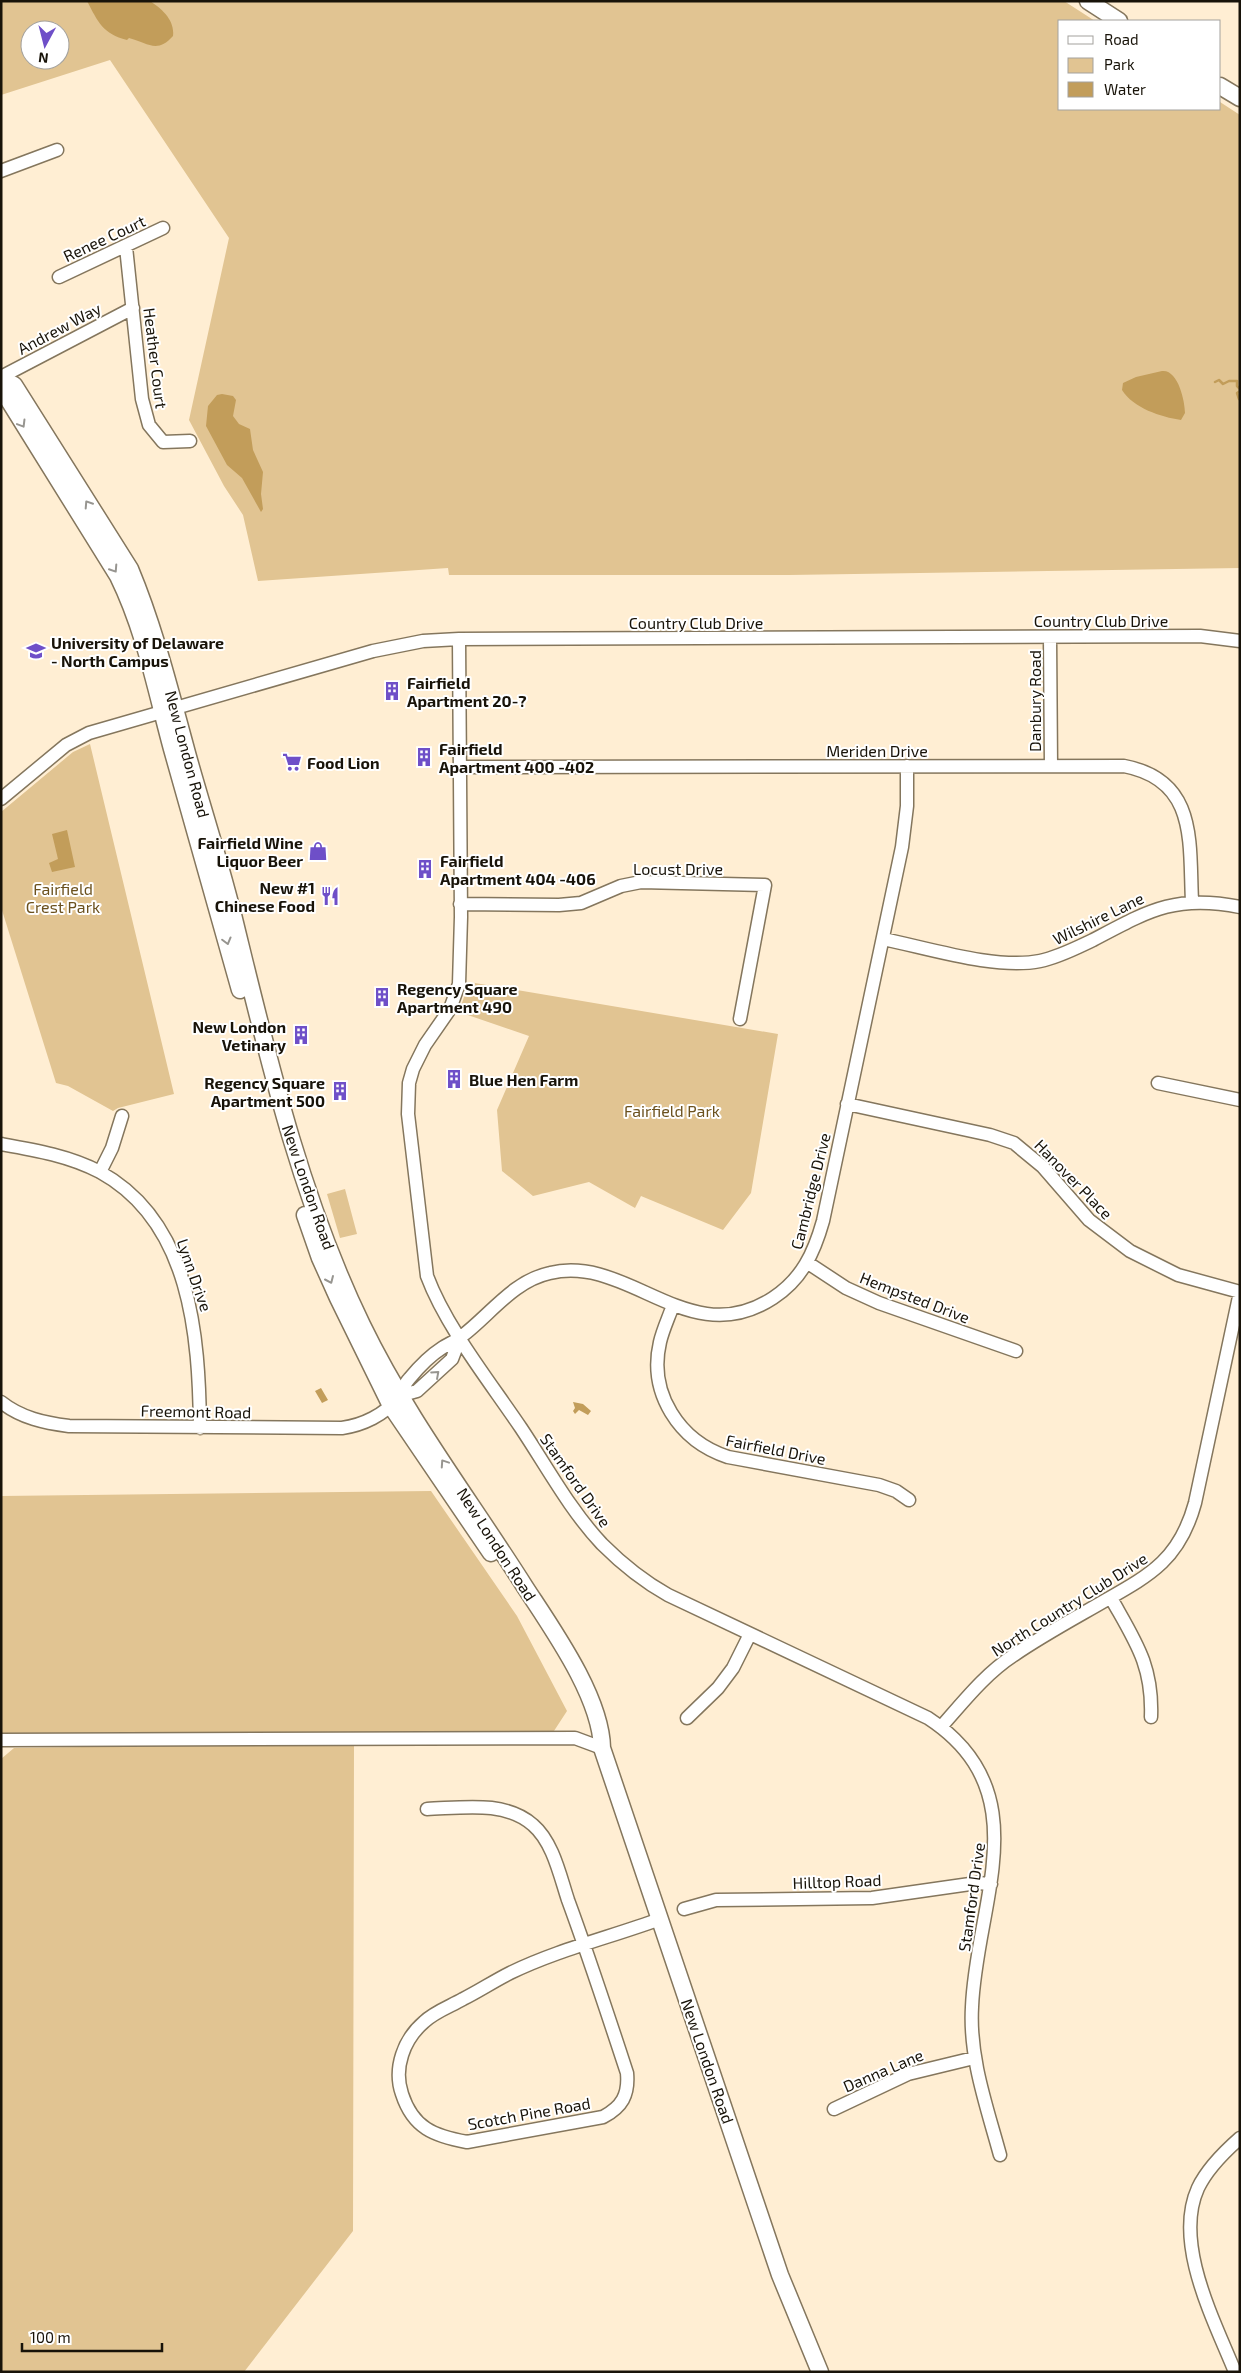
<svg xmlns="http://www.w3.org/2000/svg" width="1241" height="2373" font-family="'Exo 2',sans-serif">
  <rect width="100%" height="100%" fill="#ffeed3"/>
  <path fill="#e1c492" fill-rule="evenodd" d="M1,1H1064L1095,21H1060V109H1220V102L1240,115V568L789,575H449L448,568L258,581L243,515L224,486L189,420L229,238L110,60L1,95ZM30,30H60V60H30Z
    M90,744L174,1094L118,1108L113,1111L68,1086L56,1083L1,907V812L73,752Z
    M469,982L778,1034L751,1193L723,1230L641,1196L635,1208L589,1182L533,1196L502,1171L497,1110L529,1036L459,1012Z
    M345,1189L357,1234L340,1238L327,1194Z
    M431,1491L517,1616L567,1711L552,1734L1,1735V1496Z
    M354,1743L353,2231L244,2372H1V1759L14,1748Z"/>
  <path fill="#c29d5a" d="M87,1H150C162,9 175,20 173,36C157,54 148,43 129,38L127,40C103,34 98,22 87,1Z
    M1162,371C1178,369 1185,401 1185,413L1181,420C1161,417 1133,408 1122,390L1123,383L1136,377Z
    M222,394L233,396L236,400L233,416L239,424L250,429L253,450L263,472L261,494L263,509L261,512L242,478L227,465L206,426L208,406L217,395Z
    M67,830L75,867L52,872L49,863L58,859L52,834Z
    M321,1388L328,1400L322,1403L315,1391Z
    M573,1402L583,1404L591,1411L588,1415L579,1410L575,1414L573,1411L575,1408Z"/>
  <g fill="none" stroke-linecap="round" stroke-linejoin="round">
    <path stroke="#c29d5a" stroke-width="2.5" d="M1215,382L1219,380L1223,384L1229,381H1237V386L1240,389
      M1239,399L1237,393L1240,391"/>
    <g stroke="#84765d" stroke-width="15">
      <path id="minor" d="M1,171L57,150
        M126,247L142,399L149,425L163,442L190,441
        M59,277L163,228
        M1,377L133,308
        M1050,637L1051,765
        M459,639L461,917L459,984L450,1009L425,1045L413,1069L409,1083L408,1114L427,1276C446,1327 490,1382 521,1428C547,1467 570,1510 602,1544C622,1564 643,1581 668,1595L928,1718C1041,1792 976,1902 972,2007C969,2058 987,2107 1000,2155
        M460,767L1124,766C1198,780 1189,843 1192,901
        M1,799L66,745L89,733L373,651L423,641L459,639L1200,636L1240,641
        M460,904L559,905L581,903L621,886L641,882L765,885L740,1019
        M883,939C928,948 996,970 1040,961C1059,957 1076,948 1093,940C1148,911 1175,894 1240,907
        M1158,1083L1240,1100
        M847,1104L990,1135L1014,1143L1043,1167L1089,1220L1130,1251L1178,1275L1240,1292
        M1,1144C35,1150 70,1156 100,1172C191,1222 199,1336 200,1428
        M100,1172L112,1148L122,1116
        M808,1263L846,1288L879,1303L1016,1351
        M673,1305C669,1317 663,1329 660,1342C648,1393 679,1441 728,1457L879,1485L896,1491L909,1500
        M399,1396L417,1391L452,1359L460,1338
        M1,1402C21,1418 45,1423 69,1426L342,1428C363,1425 384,1415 398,1398C402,1392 404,1384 409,1379C418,1368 431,1355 442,1348C448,1344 456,1341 462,1336C490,1315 513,1281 550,1273C629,1254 689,1353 773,1298C802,1279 814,1253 823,1221L902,847L907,806V766
        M1111,1598C1135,1641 1153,1665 1151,1717
        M687,1718L718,1688L733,1668L750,1634
        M941,1727C964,1701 985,1674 1014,1655C1043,1635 1075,1618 1106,1600C1152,1574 1180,1558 1195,1503L1240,1292
        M1,1740L575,1738L602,1748
        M427,1809C461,1808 505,1800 533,1825C553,1842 560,1876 568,1900C589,1957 608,2015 627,2073C629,2095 622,2107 603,2117L467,2142C434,2136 413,2128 402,2094C393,2068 404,2039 424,2022C434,2012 451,2006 463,1999C479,1991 494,1981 510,1973C557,1950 611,1937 660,1919
        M684,1909L716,1900L872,1898L977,1883L991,1884
        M834,2109L908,2074L974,2058
        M1235,2372C1214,2320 1173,2243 1198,2188C1207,2169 1224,2152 1240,2138"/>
    </g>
    <g stroke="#84765d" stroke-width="19">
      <path id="major" d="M1088,1L1119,21
        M1220,86L1240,98
        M1,378L14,385L130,569C155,629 170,691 187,753C203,811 222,868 236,927C269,1062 301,1199 362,1325C407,1418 470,1500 525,1587C553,1630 601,1697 602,1748L780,2275L820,2372
        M1,380L3,391L118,576C145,631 156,690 172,749C194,829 217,909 240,990
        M305,1215L320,1258L338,1298L391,1406L491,1553"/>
    </g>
    <use href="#minor" stroke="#fff" stroke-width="12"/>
    <use href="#major" stroke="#fff" stroke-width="16"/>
  </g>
  <defs><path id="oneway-chevron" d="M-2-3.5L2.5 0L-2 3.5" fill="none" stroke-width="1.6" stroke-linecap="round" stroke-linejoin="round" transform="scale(1.25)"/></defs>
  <g stroke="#979590">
    <use href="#oneway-chevron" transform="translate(22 424) rotate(59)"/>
    <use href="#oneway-chevron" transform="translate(88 504) rotate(-123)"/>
    <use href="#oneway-chevron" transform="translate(114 569) rotate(57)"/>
    <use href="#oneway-chevron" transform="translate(227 941) rotate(75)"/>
    <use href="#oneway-chevron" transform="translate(330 1280) rotate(66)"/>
    <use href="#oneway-chevron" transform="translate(436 1374) rotate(-42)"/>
    <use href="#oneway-chevron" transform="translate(444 1463) rotate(-124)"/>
  </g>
  <defs>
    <g id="university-bare" transform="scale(1.5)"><path d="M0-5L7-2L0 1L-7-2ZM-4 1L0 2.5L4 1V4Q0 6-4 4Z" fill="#6e4fc8" stroke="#fff" stroke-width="2.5" paint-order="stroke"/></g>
    <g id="building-bare" transform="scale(1.5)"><path d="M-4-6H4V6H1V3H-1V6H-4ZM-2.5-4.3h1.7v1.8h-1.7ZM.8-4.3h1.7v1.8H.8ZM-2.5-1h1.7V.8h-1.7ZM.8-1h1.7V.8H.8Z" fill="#6e4fc8" stroke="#fff" stroke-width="2.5" paint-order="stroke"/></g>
    <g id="supermarket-bare" transform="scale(1.5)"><path d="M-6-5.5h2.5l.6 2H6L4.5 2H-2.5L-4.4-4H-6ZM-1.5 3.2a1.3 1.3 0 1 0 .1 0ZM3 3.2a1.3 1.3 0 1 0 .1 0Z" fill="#6e4fc8" stroke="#fff" stroke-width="2.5" paint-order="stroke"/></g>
    <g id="shop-bare" transform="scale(1.5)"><path d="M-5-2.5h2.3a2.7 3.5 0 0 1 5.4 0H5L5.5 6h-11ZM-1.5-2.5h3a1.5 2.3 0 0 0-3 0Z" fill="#6e4fc8" stroke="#fff" stroke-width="2.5" paint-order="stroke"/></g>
    <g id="restaurant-bare" transform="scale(1.5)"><path d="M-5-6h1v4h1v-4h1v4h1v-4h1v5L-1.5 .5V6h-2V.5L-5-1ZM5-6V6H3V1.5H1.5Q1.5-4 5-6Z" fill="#6e4fc8" stroke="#fff" stroke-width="2.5" paint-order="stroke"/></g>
  </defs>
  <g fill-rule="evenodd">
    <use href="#university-bare" x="36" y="651"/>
    <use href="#building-bare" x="392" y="691"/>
    <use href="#building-bare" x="424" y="757"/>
    <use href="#supermarket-bare" x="292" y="762"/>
    <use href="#shop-bare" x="318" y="851"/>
    <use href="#building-bare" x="425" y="869"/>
    <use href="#restaurant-bare" x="330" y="896"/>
    <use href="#building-bare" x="382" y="997"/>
    <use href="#building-bare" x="301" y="1035"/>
    <use href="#building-bare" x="454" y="1079"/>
    <use href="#building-bare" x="340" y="1091"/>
  </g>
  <g text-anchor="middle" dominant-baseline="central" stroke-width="4" stroke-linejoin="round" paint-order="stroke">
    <g font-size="16" fill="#181309" stroke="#fff">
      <text transform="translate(104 238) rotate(-25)">Renee Court</text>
      <text transform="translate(59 328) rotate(-28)">Andrew Way</text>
      <text transform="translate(156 358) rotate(83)">Heather Court</text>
      <text x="1101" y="620">Country Club Drive</text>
      <text x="696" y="622">Country Club Drive</text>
      <text transform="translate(1034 701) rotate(-90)">Danbury Road</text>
      <text x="877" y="750">Meriden Drive</text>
      <text transform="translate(188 754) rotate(75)">New London Road</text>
      <text x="678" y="868">Locust Drive</text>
      <text transform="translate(1098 918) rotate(-26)">Wilshire Lane</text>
      <text transform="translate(1074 1179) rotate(46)">Hanover Place</text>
      <text transform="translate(309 1187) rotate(71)">New London Road</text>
      <text transform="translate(810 1191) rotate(-76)">Cambridge Drive</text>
      <text transform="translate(195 1275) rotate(71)">Lynn Drive</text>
      <text transform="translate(915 1297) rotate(21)">Hempsted Drive</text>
      <text transform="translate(196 1411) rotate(1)">Freemont Road</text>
      <text transform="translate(776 1449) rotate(11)">Fairfield Drive</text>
      <text transform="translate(576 1480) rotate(55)">Stamford Drive</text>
      <text transform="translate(497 1544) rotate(57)">New London Road</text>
      <text transform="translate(1069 1604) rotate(-32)">North Country Club Drive</text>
      <text transform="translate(837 1881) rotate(-2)">Hilltop Road</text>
      <text transform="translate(971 1897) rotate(-82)">Stamford Drive</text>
      <text transform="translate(708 2061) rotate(71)">New London Road</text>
      <text transform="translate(883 2070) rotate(-23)">Danna Lane</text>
      <text transform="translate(529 2113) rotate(-10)">Scotch Pine Road</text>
    </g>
    <g font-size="16" font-weight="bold" fill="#181309" stroke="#fff" text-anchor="start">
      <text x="51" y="642">University of Delaware<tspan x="51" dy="18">- North Campus</tspan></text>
      <text x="407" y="682">Fairfield<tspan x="407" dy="18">Apartment 20-?</tspan></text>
      <text x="439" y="748">Fairfield<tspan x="439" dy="18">Apartment 400 -402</tspan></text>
      <text x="307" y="762">Food Lion</text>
      <text x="303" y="842" text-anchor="end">Fairfield Wine<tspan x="303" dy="18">Liquor Beer</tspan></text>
      <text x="440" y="860">Fairfield<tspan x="440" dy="18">Apartment 404 -406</tspan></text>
      <text x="315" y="887" text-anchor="end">New #1<tspan x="315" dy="18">Chinese Food</tspan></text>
      <text x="397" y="988">Regency Square<tspan x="397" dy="18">Apartment 490</tspan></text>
      <text x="286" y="1026" text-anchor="end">New London<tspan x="286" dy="18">Vetinary</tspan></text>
      <text x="469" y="1079">Blue Hen Farm</text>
      <text x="325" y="1082" text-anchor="end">Regency Square<tspan x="325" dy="18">Apartment 500</tspan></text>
    </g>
    <g font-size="16" fill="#6b511e" stroke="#fff">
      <text x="63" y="888">Fairfield<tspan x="63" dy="18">Crest Park</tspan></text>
      <text x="672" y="1110">Fairfield Park</text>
    </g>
  </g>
  <rect width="1241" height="2373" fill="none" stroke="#181309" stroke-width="5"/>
  <rect x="1058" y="20" width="162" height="90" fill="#ffffff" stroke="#a3a19d"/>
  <rect x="1068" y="36" width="25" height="8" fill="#ffffff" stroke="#a3a19d"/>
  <text x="1104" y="45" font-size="15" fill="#181309">Road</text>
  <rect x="1068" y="58" width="25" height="15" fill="#e1c492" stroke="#a3a19d"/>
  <text x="1104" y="70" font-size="15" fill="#181309">Park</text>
  <rect x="1068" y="82" width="25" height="15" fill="#c29d5a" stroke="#a3a19d"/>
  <text x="1104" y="95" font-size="15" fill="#181309">Water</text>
  <g transform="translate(45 45) rotate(187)"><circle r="24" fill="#ffffff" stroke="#a3a19d"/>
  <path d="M0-4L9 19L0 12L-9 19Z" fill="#6e4fc8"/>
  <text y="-8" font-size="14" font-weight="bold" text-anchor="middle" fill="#181309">N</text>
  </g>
  <path d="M22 2343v8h140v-8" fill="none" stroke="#181309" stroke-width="2.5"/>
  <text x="30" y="2343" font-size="15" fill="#181309" stroke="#ffffff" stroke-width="4" paint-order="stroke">100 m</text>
</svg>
